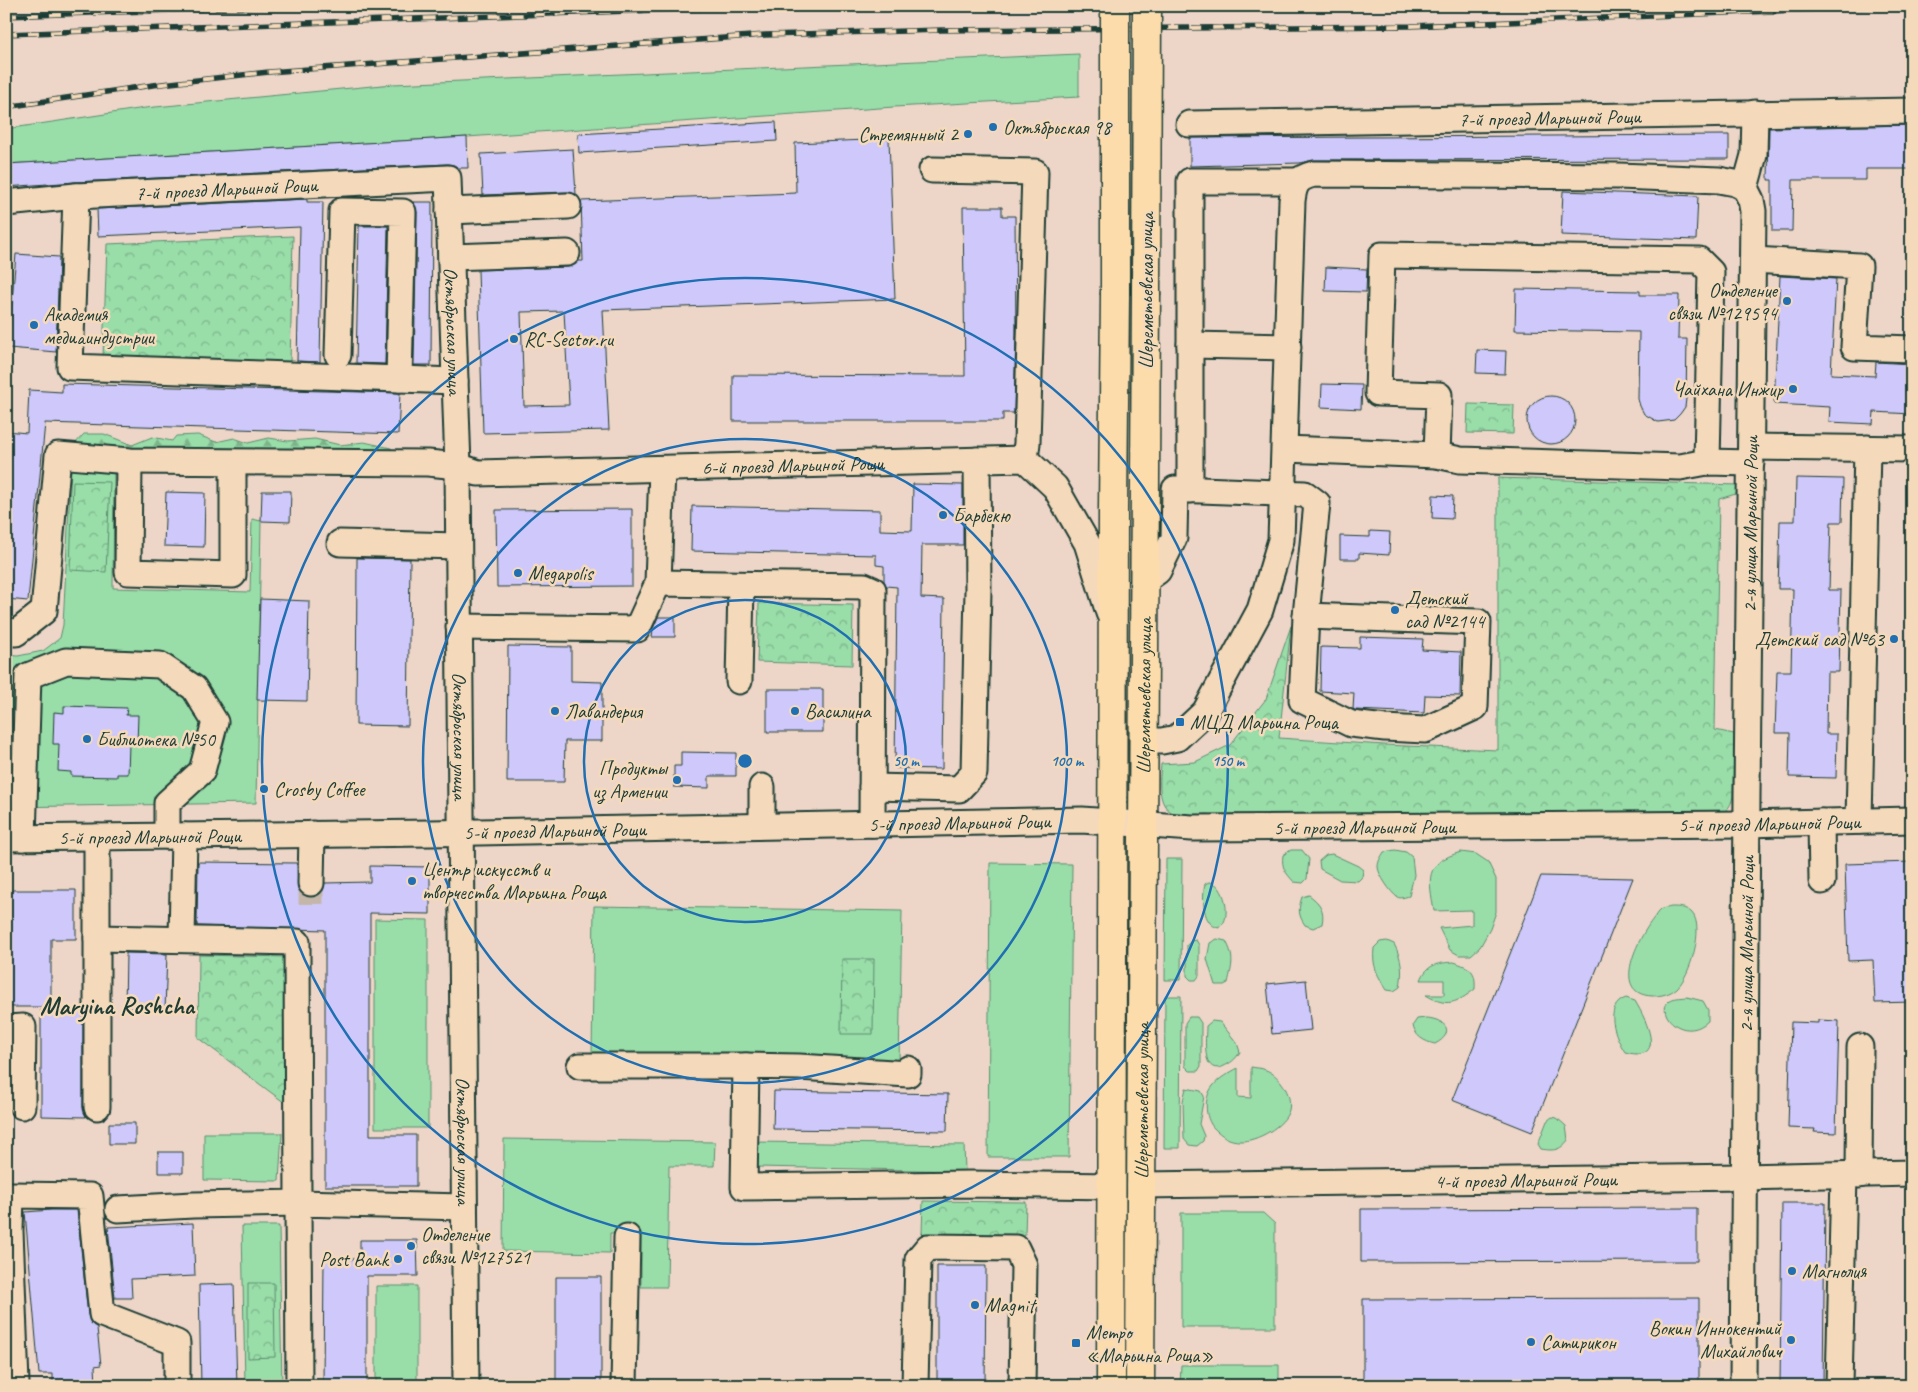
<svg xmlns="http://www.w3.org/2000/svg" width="1918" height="1392" font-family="Caveat,sans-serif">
  <defs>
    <pattern id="forest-firs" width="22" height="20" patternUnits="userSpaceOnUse" patternTransform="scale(1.25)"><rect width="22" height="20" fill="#99dda9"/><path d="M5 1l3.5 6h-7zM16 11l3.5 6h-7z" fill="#7cb48a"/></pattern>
    <pattern id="park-crowns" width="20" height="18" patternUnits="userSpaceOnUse" patternTransform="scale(1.25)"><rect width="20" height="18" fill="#99dda9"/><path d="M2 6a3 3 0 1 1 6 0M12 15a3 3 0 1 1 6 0" fill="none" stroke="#7cb48a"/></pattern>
  </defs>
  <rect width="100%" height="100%" fill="#edd6c8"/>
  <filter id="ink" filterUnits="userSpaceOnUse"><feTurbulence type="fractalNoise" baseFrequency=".02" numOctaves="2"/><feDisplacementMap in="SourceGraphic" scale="10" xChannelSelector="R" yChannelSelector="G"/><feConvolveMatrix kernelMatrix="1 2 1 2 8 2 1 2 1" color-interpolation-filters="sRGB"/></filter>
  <g filter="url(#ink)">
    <path fill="#99dda9" stroke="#5c8d6e" d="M1079,54V97L894,107L467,137L6,164V129L145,108L393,84Z
      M71,469L114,471L113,588L250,592L252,519L261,521L256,803L6,807V655L18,656L43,651L60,638L63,625Z
      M1291,850H1302L1309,859L1307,879L1303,883L1294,882C1286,873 1281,868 1283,855Z
      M1395,850L1406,852L1412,857L1414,875L1409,896C1405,897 1401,899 1397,897C1391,893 1378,874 1378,867C1378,861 1381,857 1384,852Z
      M1461,852L1476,854L1488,862L1496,879V912L1490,929L1480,947L1471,955H1459L1450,950L1439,928L1472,925V910L1434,911C1429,879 1423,863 1461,852Z
      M1332,854L1358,866L1363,870L1362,877L1358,881L1340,880L1320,869L1319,861L1326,855Z
      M1166,859H1182L1181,980H1165Z
      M990,863L1072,864L1069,1157H988Z
      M1209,882C1223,882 1230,910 1224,922C1224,922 1219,927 1219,928C1202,925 1202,898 1205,884Z
      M1309,895C1320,903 1325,910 1322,924L1313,928L1305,925C1298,915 1298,909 1302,897Z
      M594,906L902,911L899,1062L592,1056Z
      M1671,907C1679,907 1686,907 1692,913C1705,927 1690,976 1677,988C1670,994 1661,996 1652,996C1609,994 1639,937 1653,919C1655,917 1657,912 1660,910C1662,908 1668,908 1671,907Z
      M375,919L428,920V1128H375Z
      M1217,939L1226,941C1235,958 1232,965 1228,983L1224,985H1215L1207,959L1210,943Z
      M1196,940L1199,945V976L1196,980H1191L1187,976V945L1191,941Z
      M1387,941L1394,944C1402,959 1403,970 1400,987L1394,991L1387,990C1377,975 1372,966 1374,948L1380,942Z
      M1454,962C1471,968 1476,970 1475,989C1457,1003 1447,1008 1426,995H1444V980H1421C1427,964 1438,963 1454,962Z
      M1165,996H1181L1180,1148H1164Z
      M1687,997L1703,1001L1708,1010V1021C1685,1043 1656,1015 1668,1002C1672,997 1681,998 1687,997Z
      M1626,998L1635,1001C1646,1019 1668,1064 1625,1052C1615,1037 1603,1006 1626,998Z
      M1189,1017H1197L1201,1023V1066L1198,1071H1190L1185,1066V1023Z
      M1426,1018C1446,1019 1456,1033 1435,1044C1425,1042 1414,1036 1413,1025L1417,1019Z
      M1212,1021L1220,1022L1237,1043L1240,1052C1235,1060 1231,1063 1222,1067C1201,1074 1206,1038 1206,1026Z
      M1251,1067C1256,1068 1262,1068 1266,1070C1279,1075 1293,1094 1289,1110C1285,1126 1256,1142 1240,1141C1230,1141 1224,1137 1217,1131C1204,1121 1203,1098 1213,1086C1219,1078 1229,1073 1238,1068V1097L1251,1098Z
      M1186,1088L1201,1091L1204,1096L1199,1124L1204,1136L1203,1141L1197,1146L1189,1145L1184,1139L1183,1101Z
      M1552,1117L1557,1118L1566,1126L1568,1140C1560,1151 1553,1151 1541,1149L1538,1144L1547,1121Z
      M204,1133H282L279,1181L204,1180Z
      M504,1139L715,1142L714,1166H669L667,1287H641V1233H610V1253L503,1251Z
      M756,1142L964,1145L965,1171L756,1167Z
      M1181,1213H1263L1275,1224V1327H1181Z
      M242,1226H279L282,1386H245Z
      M376,1286H417V1386H376Z
      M1181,1365H1279V1386H1180Z"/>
    <path fill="url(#forest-firs)" stroke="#5c8d6e" d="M84,434H104L132,445L152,437L172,441L176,436L198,435L216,442L234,438L248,443L269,438L288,441L315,439L340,445L364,442L391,448L399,457L393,471L372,476L347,468L73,446Z"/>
    <path fill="url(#park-crowns)" stroke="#5c8d6e" d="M293,236L290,363L103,357L107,244Z
      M1468,404L1514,405L1513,434L1467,433Z
      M1498,478L1739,485V493L1719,499L1715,730L1734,734L1733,796C1731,805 1729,810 1720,813L1193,816C1186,816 1179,816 1173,813C1156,805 1160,779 1161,764L1195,762L1230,745L1266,699L1291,626L1279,738L1384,745L1498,750Z
      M73,481L110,482L106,572L70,570Z
      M759,603L853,605L852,665L757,662Z
      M199,955L288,957L285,1103L198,1038Z
      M842,959H874L873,1034H841Z
      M923,1201L1026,1202L1025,1235L922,1234Z
      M248,1283H274L275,1357L248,1358Z
      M655,1383L743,1385V1386H655Z"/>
    <path fill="#cfc8fb" stroke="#1f3d34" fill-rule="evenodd" d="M776,122L777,141L579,153L578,134Z
      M1912,125V169H1866V180H1793L1792,231H1772V180H1768L1769,128Z
      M1729,135V159L1314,160L1300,163L1190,166V138Z
      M467,137L468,168H458L454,165L447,164L75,182L6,187V164Z
      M889,139L895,299L603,310L609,430L483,433L478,270L568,267L574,265L578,261H583L581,201L796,193L795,143ZM564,311L569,405L524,406L521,312Z
      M573,149L576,194L567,192L483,195L481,154Z
      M1563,191L1698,196L1696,240L1561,235Z
      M307,199V202H323L320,362L297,361L300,227L98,236L97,209Z
      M413,202H432L431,365H414L417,212Z
      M963,207H1002V216H1015L1016,333L1014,413H1003V421H733V375L965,376Z
      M359,226H388L385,364L356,363Z
      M16,254L59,257L56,352L8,348Z
      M1326,267L1367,269L1366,292L1325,291Z
      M1780,276L1836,279L1831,374L1875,376L1876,362L1912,364V414L1874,412L1873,424L1829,422L1830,407L1774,404Z
      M1516,289L1640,291V295H1679L1678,339H1687L1686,399L1685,407L1680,414L1674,420L1658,422L1644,414L1640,406L1638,399L1639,332L1515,330Z
      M1477,350L1506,351L1505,374L1476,373Z
      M62,384L400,393L398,434L45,423L28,601L6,599V431L27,433L29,390L62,392Z
      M1322,384L1362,385L1361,409L1321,407Z
      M1527 420a24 24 0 1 1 48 0a24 24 0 1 1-48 0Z
      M1796,478L1843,479L1842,522H1831L1829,590H1841L1839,672H1827L1826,734H1837L1836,778L1789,777L1790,733H1775L1777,671H1791L1793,589H1778L1780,521H1795Z
      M913,484L963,485V545H922L921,598L944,599L942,769L895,768L897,587L886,586L884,581V566L876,565V555L691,551L692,506L880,510V530L912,531Z
      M262,491H291L290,522L261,521Z
      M166,492L205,493L204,547L164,546Z
      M1433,495L1453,496L1452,519L1432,518Z
      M632,509V586L497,587L496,510Z
      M1370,531L1390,532L1389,555L1359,553V559H1340V536L1370,537Z
      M357,558L410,559L408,726L356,725Z
      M260,599L309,601L307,701L257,700Z
      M658,617H675V637H652L653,629Z
      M1360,637L1423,639L1422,650L1461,652L1460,696L1425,695L1424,713L1355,710L1353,709L1354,693L1320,691L1321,647L1360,648Z
      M508,646L571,647V681L602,682V741H565L564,782H507Z
      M767,689H823V732H767Z
      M64,706L127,708L126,715H138L137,744H129L128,774H117V777L71,776V772L58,771L59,744H53L54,712L64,713Z
      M681,752L736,753V776H709V788L674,787V766H681Z
      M198,862L297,863L298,889L303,895L310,897L317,896L323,891L325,883L370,882V866L430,867V914L370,913V1135H416V1186H325V930L197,926Z
      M1912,862V1002L1875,1003L1873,960L1848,961L1845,864Z
      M1541,876L1633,878L1532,1132L1452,1100Z
      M6,890H76V939H51V1007H6Z
      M126,953L167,954L165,1010L125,1008Z
      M1306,980L1311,1030L1272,1034L1267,984Z
      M41,1010H83V1107L86,1117L41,1116Z
      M1818,1020L1839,1021L1836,1133L1814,1132L1815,1129L1788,1128L1791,1022L1818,1023Z
      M774,1091L948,1094L947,1131L773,1129Z
      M109,1123H135V1144H109Z
      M158,1152H183V1173H158Z
      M1782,1203H1825L1823,1386H1780Z
      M1697,1208V1261L1361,1262V1209Z
      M52,1210H77L88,1315L91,1323L97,1328L101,1365L95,1366L96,1386H53V1374H39L25,1212Z
      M193,1223L195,1276L131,1279L132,1298H115L108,1227Z
      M360,1240H417L418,1276H367V1386H323L324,1259H360Z
      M937,1266H986L985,1386H937Z
      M556,1277H601V1386H556Z
      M234,1284L237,1386H201L199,1285Z
      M1699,1298V1386H1363V1299Z"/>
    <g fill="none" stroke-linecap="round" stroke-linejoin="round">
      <path stroke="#c4b7aa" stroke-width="25" stroke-dasharray="25 12" stroke-linecap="butt" d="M311,904V883"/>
      <g stroke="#1f3d34" stroke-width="29">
        <g id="minor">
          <path id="s1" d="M1189,124L1912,111"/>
          <path d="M932,170L1035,172L1027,443L1025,459"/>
          <path d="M76,196L70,367L455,381"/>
          <path id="s2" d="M6,203L76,196L448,178L458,466L466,1386"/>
          <path d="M449,211L568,206"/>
          <path d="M451,257L567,253"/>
          <path d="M1753,260L1859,266L1854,347L1912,349"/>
          <path d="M1190,345L1288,347"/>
          <path d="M338,355L342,211L403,212L399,379"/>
          <path d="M1752,447L1912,449"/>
          <path d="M1285,449L1437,455L1460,460L1680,467L1707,462L1751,463"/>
          <path d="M1437,455L1439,395L1378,393L1382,255L1699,260L1711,272L1707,462"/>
          <path d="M129,461L128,572L233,575V463"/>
          <path d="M1190,490V181H1297"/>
          <path d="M340,543L458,546"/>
          <path d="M1144,581L1158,571L1174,538L1175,489L1305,494L1317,503L1306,616"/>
          <path d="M658,583L864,586L873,590L872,824"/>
          <path d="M1306,616L1478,622L1475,707L1425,730L1385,728L1351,724L1302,700Z"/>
          <path d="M459,627L637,629L658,583L662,469"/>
          <path id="s3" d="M6,633H16L44,611L58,455L129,461L428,463L458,466L478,473L1025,459L1055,487L1087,543L1109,613"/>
          <path d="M739,681L741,585"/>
          <path d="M1143,741H1162L1177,738L1205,712L1260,610L1281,540L1292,201C1294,184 1297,178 1314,174L1619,176L1719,180L1735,183L1745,188"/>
          <path d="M872,787L959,789L974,773L978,590L977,460"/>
          <path d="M1859,821L1867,448"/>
          <path d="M1821,822L1822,881"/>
          <path d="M762,825V787"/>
          <path d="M97,837V1107"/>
          <path id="s4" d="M6,838L431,833L1082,820L1192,828L1746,824L1912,820"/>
          <path d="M23,838L28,676L66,661L160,665L194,688L215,722L202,771L167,803V836"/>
          <path d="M311,883L312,834"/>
          <path d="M97,938L297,942L298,1203L193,1205L118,1209"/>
          <path d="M182,939L184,836"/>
          <path d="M6,1028L23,1027L22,1106"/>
          <path d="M580,1066H746"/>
          <path d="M908,1069V1074L799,1067L746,1066L744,1187L971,1184L1112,1186"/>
          <path d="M1859,1175L1860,1047"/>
          <path id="s5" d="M1140,1185L1744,1177L1912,1173"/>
          <path d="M6,1383H16L10,1231L11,1195L90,1196L102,1314L177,1343V1386"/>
          <path d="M299,1386L298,1203L464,1207"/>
          <path d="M624,1386L627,1237"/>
          <path d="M915,1386L918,1259L928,1247L1016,1248L1024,1265L1022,1386"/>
          <path id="s6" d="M1743,1386L1747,795L1753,211L1751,200L1745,188L1754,155L1755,113"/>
          <path d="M1839,1386L1844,1175"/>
        </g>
      </g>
      <g stroke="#1f3d34" stroke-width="31">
        <g id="major">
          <path d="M1111,1386L1113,510L1115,295"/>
          <path id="s7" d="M1140,1386L1146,295"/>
        </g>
      </g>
      <use href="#minor" stroke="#f4d9bb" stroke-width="25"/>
      <use href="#major" stroke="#fddcac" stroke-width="28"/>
      <g stroke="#1f3d34" stroke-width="5.5">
        <path id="rail" d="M6,16L294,6
          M6,34L763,6
          M6,107L153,85L269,72L765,35L942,30L1411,26L1895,6"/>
      </g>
      <use href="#rail" stroke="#f4d9bb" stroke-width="4" stroke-dasharray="11" stroke-linecap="butt"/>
      <g stroke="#1f3d34" stroke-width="31" stroke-linecap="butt">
        <path id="major-bridge" d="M1115,6V295
          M1146,295L1147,6"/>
      </g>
      <use href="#major-bridge" stroke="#fddcac" stroke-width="28"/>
    </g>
  </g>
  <g fill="none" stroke="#1f6fb2" stroke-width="2.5">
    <circle cx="745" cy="761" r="161"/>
    <circle cx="745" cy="761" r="322"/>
    <circle cx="745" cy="761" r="483"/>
  </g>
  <g fill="#1f6fb2" stroke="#f4d9bb" stroke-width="2">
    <circle cx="993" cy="127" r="5"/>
    <circle cx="968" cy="134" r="5"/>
    <circle cx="1787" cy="301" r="5"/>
    <circle cx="34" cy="325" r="5"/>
    <circle cx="514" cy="339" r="5"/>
    <circle cx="1793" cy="389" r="5"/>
    <circle cx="943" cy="515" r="5"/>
    <circle cx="518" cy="573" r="5"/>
    <circle cx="1395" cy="610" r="5"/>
    <circle cx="1894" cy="639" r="5"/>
    <circle cx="555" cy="711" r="5"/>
    <circle cx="795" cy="711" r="5"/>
    <rect x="1175" y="717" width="10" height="10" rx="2.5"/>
    <circle cx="87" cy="739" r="5"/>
    <circle cx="677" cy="780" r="5"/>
    <circle cx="264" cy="789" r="5"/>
    <circle cx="412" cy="881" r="5"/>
    <circle cx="411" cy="1246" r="5"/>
    <circle cx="398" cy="1259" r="5"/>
    <circle cx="1792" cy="1271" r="5"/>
    <circle cx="975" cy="1305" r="5"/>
    <circle cx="1791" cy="1340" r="5"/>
    <circle cx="1531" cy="1342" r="5"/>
    <rect x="1071" y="1338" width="10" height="10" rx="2.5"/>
  </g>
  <g text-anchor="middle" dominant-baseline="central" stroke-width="5" stroke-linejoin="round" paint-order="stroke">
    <g font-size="20" fill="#1f3d34" stroke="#f4d9bb">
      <text stroke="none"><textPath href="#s1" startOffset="361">7-й проезд Марьиной Рощи</textPath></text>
      <text stroke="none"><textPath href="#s2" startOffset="221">7-й проезд Марьиной Рощи</textPath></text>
      <text transform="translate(1146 291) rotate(-90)">Шереметьевская улица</text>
      <text stroke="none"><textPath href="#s2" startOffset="596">Октябрьская улица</textPath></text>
      <text stroke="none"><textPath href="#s3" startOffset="939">6-й проезд Марьиной Рощи</textPath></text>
      <text stroke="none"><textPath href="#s6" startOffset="862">2-я улица Марьиной Рощи</textPath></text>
      <text stroke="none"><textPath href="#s7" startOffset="690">Шереметьевская улица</textPath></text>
      <text stroke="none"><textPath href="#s2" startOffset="1001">Октябрьская улица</textPath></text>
      <text stroke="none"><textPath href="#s4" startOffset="954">5-й проезд Марьиной Рощи</textPath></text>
      <text stroke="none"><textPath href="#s4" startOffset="1764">5-й проезд Марьиной Рощи</textPath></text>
      <text stroke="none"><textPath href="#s4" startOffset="1359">5-й проезд Марьиной Рощи</textPath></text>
      <text stroke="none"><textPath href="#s4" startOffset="549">5-й проезд Марьиной Рощи</textPath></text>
      <text stroke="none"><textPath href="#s4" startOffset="144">5-й проезд Марьиной Рощи</textPath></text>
      <text stroke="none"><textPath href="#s6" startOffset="442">2-я улица Марьиной Рощи</textPath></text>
      <text stroke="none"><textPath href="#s7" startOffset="285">Шереметьевская улица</textPath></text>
      <text stroke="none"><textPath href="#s2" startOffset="1406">Октябрьская улица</textPath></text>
      <text stroke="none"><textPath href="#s5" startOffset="386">4-й проезд Марьиной Рощи</textPath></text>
    </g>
    <g font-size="20" fill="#1f3d34" stroke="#f4d9bb" text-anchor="start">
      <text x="1003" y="127">Октябрьская 98</text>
      <text x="958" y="134" text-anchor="end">Стремянный 2</text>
      <text x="1777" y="290" text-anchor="end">Отделение<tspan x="1777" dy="23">связи №129594</tspan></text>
      <text x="44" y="314">Академия<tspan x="44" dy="23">медиаиндустрии</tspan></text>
      <text x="524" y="339">RC-Sector.ru</text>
      <text x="1783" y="389" text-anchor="end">Чайхана Инжир</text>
      <text x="953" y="515">Барбекю</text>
      <text x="528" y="573">Megapolis</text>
      <text x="1405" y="598">Детский<tspan x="1405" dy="23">сад №2144</tspan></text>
      <text x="1884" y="639" text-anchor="end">Детский сад №63</text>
      <text x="565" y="711">Лавандерия</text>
      <text x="805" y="711">Василина</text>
      <text x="1190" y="722">МЦД Марьина Роща</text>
      <text x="97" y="739">Библиотека №50</text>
      <text x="667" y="768" text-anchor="end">Продукты<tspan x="667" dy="23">из Армении</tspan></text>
      <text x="274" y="789">Crosby Coffee</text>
      <text x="422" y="869">Центр искусств и<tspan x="422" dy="23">творчества Марьина Роща</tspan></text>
      <text x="421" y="1234">Отделение<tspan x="421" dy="23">связи №127521</tspan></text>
      <text x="388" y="1259" text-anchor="end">Post Bank</text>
      <text x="1802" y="1271">Магнолия</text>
      <text x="985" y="1305">Magnit</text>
      <text x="1781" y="1328" text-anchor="end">Вокин Иннокентий<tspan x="1781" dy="23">Михайлович</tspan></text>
      <text x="1086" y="1332">Метро<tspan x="1086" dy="23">«Марьина Роща»</tspan></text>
      <text x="1541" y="1342">Сатирикон</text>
    </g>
    <g font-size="25" font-weight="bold" fill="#1f3d34" stroke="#f4d9bb">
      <text x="117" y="1006">Maryina Roshcha</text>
    </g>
  </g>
  <circle cx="745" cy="761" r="8" fill="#1f6fb2" stroke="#f4d9bb" stroke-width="2.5"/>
  <g font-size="15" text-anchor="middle" font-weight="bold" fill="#1f6fb2" stroke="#f4d9bb" stroke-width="5" stroke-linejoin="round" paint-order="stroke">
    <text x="906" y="766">50 m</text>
    <text x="1067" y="766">100 m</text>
    <text x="1228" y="766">150 m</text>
  </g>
  <rect width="1918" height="1392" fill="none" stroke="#f4d9bb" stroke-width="25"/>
  <rect x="12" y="12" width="1893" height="1367" fill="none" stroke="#1f3d34" stroke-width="2" filter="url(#ink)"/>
</svg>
